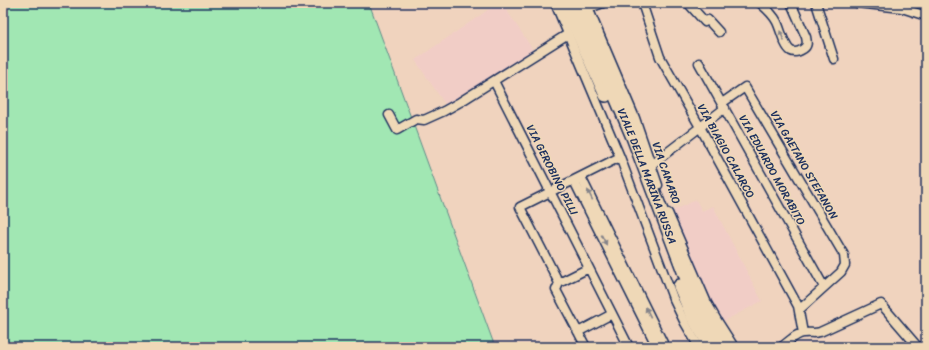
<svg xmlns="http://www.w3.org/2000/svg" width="929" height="350" font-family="Sriracha,sans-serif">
  <rect width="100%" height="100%" fill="#f0d3be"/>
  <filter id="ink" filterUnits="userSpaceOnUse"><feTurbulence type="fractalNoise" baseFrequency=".025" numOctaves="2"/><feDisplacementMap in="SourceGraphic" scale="8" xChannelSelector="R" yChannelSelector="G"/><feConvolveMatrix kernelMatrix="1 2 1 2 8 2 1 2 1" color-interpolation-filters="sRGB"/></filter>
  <g filter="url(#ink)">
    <path fill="#f1cdc6" d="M498,3H502L533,50L447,107L415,60Z
      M696,200L702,211L713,206L762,301L720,323L703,286L672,211Z"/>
    <path fill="#a1e7b3" stroke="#5e8b88" d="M3,3H369L495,347H3Z"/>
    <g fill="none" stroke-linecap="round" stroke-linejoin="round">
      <g stroke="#1b2f5e" stroke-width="11">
        <path id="minor" d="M555,3L620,157L673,298L685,323L699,347
          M586,3L635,118L658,185
          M642,3L660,57L700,127L798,306L803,333
          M688,3L705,22L708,20L719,32
          M760,3C767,9 773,14 777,22C781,30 784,46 791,51C795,53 800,51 803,49C808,46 807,42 806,37L791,3
          M816,3L834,59
          M857,3L902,8L926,16
          M589,8L603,3
          M699,63L824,287
          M494,81L629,347
          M722,103L745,87L844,255L845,265L841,272L799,310
          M389,115L397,130L416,119L424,120L444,111L460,102L568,34
          M651,165L725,108
          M581,177L665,347
          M574,181L657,347
          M668,213L707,303L718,322L734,347
          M559,283L589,268
          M578,332L612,314
          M586,347L556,290L559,283L520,207L620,157
          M781,347C788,343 796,333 804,333C811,332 813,334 820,332L881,304L918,347"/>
      </g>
      <g stroke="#1b2f5e" stroke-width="16">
        <g id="primary">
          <path d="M565,3L606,95"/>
          <path id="s1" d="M576,3L633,137L693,295L704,316L723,347"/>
          <path d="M680,286L693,317L711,347"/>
        </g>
      </g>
      <use href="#minor" stroke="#efd8b7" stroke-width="8"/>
      <use href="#primary" stroke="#efd8b7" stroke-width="13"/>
    </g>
    <defs><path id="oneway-solid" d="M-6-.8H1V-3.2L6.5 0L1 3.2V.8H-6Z"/></defs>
    <g fill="#85848a">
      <use href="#oneway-solid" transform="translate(782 36) rotate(-112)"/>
      <use href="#oneway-solid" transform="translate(590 195) rotate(-116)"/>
      <use href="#oneway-solid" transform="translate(604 240) rotate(63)"/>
      <use href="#oneway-solid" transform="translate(648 312) rotate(-116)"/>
    </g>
  </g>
  <g text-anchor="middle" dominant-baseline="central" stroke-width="3" stroke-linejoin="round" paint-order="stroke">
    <g font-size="11" fill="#1b2f5e" stroke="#efd8b7">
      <text transform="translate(726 151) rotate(61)">VIA BIAGIO CALARCO</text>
      <text transform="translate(804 165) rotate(60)">VIA GAETANO STEFANON</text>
      <text transform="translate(552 170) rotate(63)">VIA GEROBINO PILLI</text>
      <text transform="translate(772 170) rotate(61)">VIA EDUARDO MORABITO</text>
      <text transform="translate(666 173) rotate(71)">VIA CAMARO</text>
      <text stroke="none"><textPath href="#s1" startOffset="187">VIALE DELLA MARINA RUSSA</textPath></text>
    </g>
  </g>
  <rect width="929" height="350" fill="none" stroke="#efd8b7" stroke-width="16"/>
  <rect x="8" y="8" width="913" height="334" fill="none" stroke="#1b2f5e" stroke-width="1.5" filter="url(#ink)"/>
</svg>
